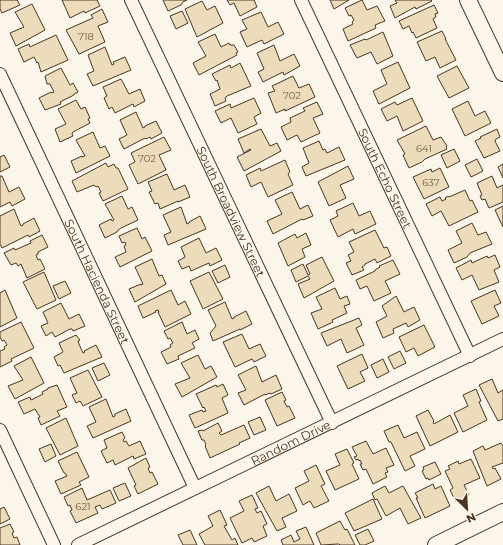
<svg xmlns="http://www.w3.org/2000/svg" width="503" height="545" font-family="Montserrat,sans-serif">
  <rect width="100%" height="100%" fill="#fbf6e9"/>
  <path fill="#ecdcbc" stroke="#4a3520" d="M0,0H17L20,5L2,13L0,9Z
    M62,0H97L100,6L85,13L84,11L70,18Z
    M163,0H187L183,2L181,5L168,11Z
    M227,0H254L257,7L240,16L234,3L230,5Z
    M330,0H349L334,9Z
    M362,0L367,10L377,6L385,21L375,25L376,28L348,41L343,29L353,24L352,22L354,20L351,15L349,16L345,8Z
    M395,0H431L432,1L416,9L415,7L395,18L390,6L397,3Z
    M202,1L207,10L215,6L223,23L197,37L185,9Z
    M32,4L45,30L16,46L10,33L24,27L15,12Z
    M434,5L438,13L435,14L436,17L433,19L437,28L416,38L413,32L412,33L409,26L403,29L399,21Z
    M102,9L108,22L98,26L105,42L79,54L66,30L93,18L91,15Z
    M182,11L188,23L176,29L170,16Z
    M261,12L268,27L278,22L284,34L264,44L262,40L247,47L240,32L247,29L242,20Z
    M442,31L446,39H445L456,60L440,68L435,57L426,61L417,42Z
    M383,32L393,56L377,64L371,52L357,58L350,45L365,39L366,40Z
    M215,34L221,47L229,43L230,45H234L238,52L236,53L237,55L199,75L193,63L206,56L198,42Z
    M56,35L68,60L41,72L38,62L37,63L34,57L24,62L18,49L29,44L30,47L32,46Z
    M274,45L280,61L294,54L300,66L284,75L283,72L263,82L258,72L264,69L257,53Z
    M105,47L112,65L114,64L113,62L125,57L131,70L93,86L87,74L94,71L88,55Z
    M398,62L410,88L379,104L373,91L387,84L381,70Z
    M240,63L251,86L227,96L225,98L226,101L215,106L210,94L220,89L217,80L216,81L212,74L230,65L231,68Z
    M457,66L469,88L449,98L437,76Z
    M61,68L70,85L73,83L78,92L74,94V95L60,102L61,104L45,110L39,98L51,92L52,93L54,92L50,84H47L45,76Z
    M293,76L299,88L309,84L315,97L285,111V109L276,113L268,93L275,91L272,86Z
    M121,79L129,94L140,89L145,101L134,107L133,104L115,113L112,107L109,109L104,98L107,96L103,87Z
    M254,98L261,113L254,117L257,124L238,133L231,118L221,123L215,111L230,104L231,108Z
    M412,98L423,121L403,131L397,116L387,121L381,109L395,102L397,105Z
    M76,100L81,109L85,107L90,118L88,119L90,123L73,132L72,134L73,136L60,142L55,129L66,124L58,109Z
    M468,101L475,116L485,111L491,123L465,136L452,109Z
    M317,102L323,114L313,118L320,133L301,142L297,135L287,140L281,127L291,122L290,118L305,111L303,108Z
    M136,112L143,128L145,127V126L156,121L162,133L151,139L150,137L146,139L145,138L124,149L119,139L127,135L120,120Z
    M426,126L433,140L441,137L447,146L446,147L447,149L425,159L422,162L409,168L403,155L405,154L397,140Z
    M261,129L270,146L277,143L281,151L244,171L237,157L251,150L250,149L244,153L238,139Z
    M497,129L500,137L496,139L495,141L500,151L484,158L475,141L481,138L480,137Z
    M93,132L100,148L105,146L110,156L76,173L71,161L82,156V157L85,156L76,140Z
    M164,137L171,150L159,155L166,170L138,184L129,165L135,162L131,153Z
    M319,141L323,150L325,149L327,153L339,147L345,160L306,176L302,167L309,163L303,148Z
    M454,149L460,161L447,168L441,155Z
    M4,155L10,167L0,172V157Z
    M477,159L483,171L471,177L465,165Z
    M285,160L290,172L288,174L293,185L268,197L261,182L251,187L246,175L260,168L261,171Z
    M106,163L108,167L114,164L116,168H118L128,189L103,201L99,193L101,192L98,186L96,187L94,185L77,192L72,181Z
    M503,164V178L498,167Z
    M348,166L354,179L340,185L346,198L329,206L318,182Z
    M440,168L449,187L424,199L413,177L431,169L432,172Z
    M167,174L174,190L185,185L190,197L178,202V201L160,209L158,203L155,204L149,192L152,191L148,182Z
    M0,176H2L9,192L19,187L25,199L12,206L10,202L0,207Z
    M492,176L497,188L503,185V202L489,208L485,199L482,200L480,196L482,195L477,183Z
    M465,190L470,201L472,200L478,212L449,226L441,211L432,216L426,204L440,197L442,201L446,199L445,198L448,196L449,197Z
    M292,192L300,209L308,205L313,216L303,220L302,219L273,234L267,221L282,214L275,200Z
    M122,196L128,209L132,207L138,220L121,228L117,231V232L105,238L99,225L111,219L112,221L114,220L105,204Z
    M353,203L359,216L370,211L376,224L355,234L353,229L338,237L330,220L338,216L336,211Z
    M503,206V227L495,210Z
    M181,207L187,224L189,223V222L200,216L206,229L168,245L164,235L171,232L163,215Z
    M14,209L21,226L23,225V224L34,218L40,231L29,237L28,235L2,248L0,244V216Z
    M472,223L478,235L486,232L492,244L470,253L467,257L454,263L448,250L462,243L456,231Z
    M137,228L142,239L145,237L152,251L120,267L115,257L126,252L124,246L126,245L125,242L122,243L119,236Z
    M375,230L384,248L387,247L391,256L377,263L375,259L365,264V265L362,267L364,270L352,275L346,263L351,261L348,255L354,252L349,242Z
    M306,233L311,245L302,249L305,257L288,266L278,243L295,234L297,238Z
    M42,235L48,247L38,252V254L36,255L38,260L40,259L45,269L27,278L21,264L18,266L16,263L11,265L4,253L14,248L15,250L31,243L30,241Z
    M199,238L206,253L216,248L222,260L210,266L209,263L191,271L189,266L182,269L178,261L185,257L181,247Z
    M495,255L500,267L494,270L499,282L479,290L472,275L462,280L456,268L471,260L472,263L487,256L488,258Z
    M322,257L334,281L304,298L298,284L310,279L308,276L296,282L291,270L303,264L308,275L310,274L306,265Z
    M152,259L159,276L162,275L166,284L135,302L129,289L141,284V285L143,284L135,267Z
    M393,260L400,274L385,281L391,293L374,301L367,286L360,289L356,280L375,271V270L380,267L379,266Z
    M225,265L230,277L218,283L212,271Z
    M44,272L56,300L37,309L23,282Z
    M209,272L223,299L203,309L190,281Z
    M65,281L71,293L59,299L53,286Z
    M335,288L340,299L347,296L350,304L344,306L347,313L332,320L333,322L318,329L311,313L322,309L316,297Z
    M5,290L17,318L0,327V293Z
    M171,290L178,305L185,301L191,314L165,327L158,312H159L158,310L155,311L156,312L143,318L138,306Z
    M495,290L501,303L494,306L499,316L482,324L471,301Z
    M396,296L404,312L414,307L420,320L408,327L406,323L393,329L394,333L383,338L376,322L387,316L382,306Z
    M225,302L232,319L234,318V317L246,311L252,324L240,330V329L213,341L210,333L216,326L208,310Z
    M61,303L69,319L79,314L85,326L73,331L72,329H70L55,337L52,332L46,336L41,326L48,323L43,312Z
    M359,318L362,325L356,328L364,345L347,353L341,339L327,346L321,333Z
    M21,322L34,348L11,359L12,361L0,367V351L5,349L4,347L7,345L4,340L2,341L0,337V332Z
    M182,322L187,334L195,330L199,339L192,343L195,348L178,356L179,359L167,364L161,352L171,347L170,345L173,343L170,338L168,339L164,331Z
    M424,325L435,347L418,356L414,348L406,352L399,337Z
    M242,334L249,349L260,344L266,356L254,362L252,359L235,367L223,342Z
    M76,335L80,340L78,341L79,344L83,353L85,352L84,351L96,345L102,357L64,373L60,365L58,366L54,357L63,352L59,343Z
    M400,351L406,363L394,369L388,357Z
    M362,354L368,368L360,372L365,381L348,389L337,366Z
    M198,355L205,369L211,366L217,377L182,397L175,384L190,378L181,363Z
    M31,357L44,383L15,399L8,386L23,380L14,366Z
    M383,359L389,372L377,378L371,365Z
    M104,363L110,375L98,381L92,368Z
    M256,366L262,382L276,375L282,389L271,394L270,393L265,395V394L244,405L238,393L246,390L238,375Z
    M88,370L102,397L83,406L80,401L76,403L72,395L77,393L70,378Z
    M492,379L498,393L503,390V419L498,421L479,385Z
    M223,384L228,395L222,398L228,413L195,428L189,415L202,410L203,412L206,411L204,407L203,408L196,394L216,385L217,387Z
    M57,385L67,407L57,411L60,416L41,425L38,418L40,417L35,409L24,414L18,402L30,397L31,400L43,394L42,392L48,389V388Z
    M476,389L481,401L479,402L487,420L463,432L454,413L468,406L463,395Z
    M282,392L286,400L284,401L287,407L289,406L295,418L277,426L265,400Z
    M106,399L113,417L115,416V414L126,409L131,421L93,438L87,426L96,422L89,407Z
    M428,410L434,421L433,422L434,424L450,415L458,432L430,446L416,416Z
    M260,417L266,430L254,435L248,422Z
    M66,418L78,446L60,455L46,428Z
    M218,423L222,431L219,433L221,435L244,425L250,438L239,443L240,444L210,458L205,446L206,445L204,440H202L198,431L202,430L203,431Z
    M398,425L404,438L417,432L425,449L410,456L415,466L405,471L391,442H389L384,431Z
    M122,432L125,438L123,440L124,442L126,441L129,446L140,441L146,454L134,459L133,456L115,465L113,460L107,463L101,451L107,448L104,440Z
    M366,441L373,454L386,448L394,465L386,468L388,472L385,473L387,477L373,484L366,469L363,470L360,464H362L360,460L359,461L358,459L356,460L354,457L357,456L352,447Z
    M501,443L503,446V463L492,467L493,469L495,468L501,479L487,486L473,451L483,446L485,450Z
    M51,444L56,456L45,462L39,449Z
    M347,449L354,463L352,464L359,479L335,490L326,471L340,465L335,454Z
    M77,452L89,477L79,482L81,485L61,494L55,481L67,476L65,473H64L58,461Z
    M146,458L150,467L148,468L150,473L152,472L158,484L138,494L134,486L136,485L128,468Z
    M471,459L480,478L464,485L469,495L456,502L450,490L453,488L445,471L450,469L448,466L458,461L459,464Z
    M435,462L441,474L429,480L428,478L426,479L422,471L424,470L423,467Z
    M316,465L325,484L321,486L329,501L314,508L310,501L303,505L295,488L309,481L304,471Z
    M125,483L131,496L119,501L113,488Z
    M433,484L435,489L441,486L450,506L425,518L416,498H418L415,493Z
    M269,486L276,501L289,494L297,511L282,518L286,527L277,531L256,493Z
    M385,486L389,493L403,486L421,518L408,524L400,508L386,516L377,499L375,500L372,493Z
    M82,488L87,500L110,490L116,503L102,509L100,505L95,507L98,513L76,523L70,511L72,510L70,505L68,506L64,497Z
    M252,495L258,508L255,509L257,513L261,511L267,524L263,526L267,536L254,542L252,538L242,543L230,518L244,511L239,501Z
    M373,499L382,519L354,531L345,513Z
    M4,507L10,519L0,524V509Z
    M220,510L227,525L224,526L232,540L235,538L238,545H205L199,534L213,526L208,516Z
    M340,521L345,530L347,529L355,545H340L339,544L321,545L316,533Z
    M10,524L14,532L12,533L14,538L17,537L20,545H0V528Z
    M306,527L314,545H283L281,540L291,535L294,542L300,539L296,531Z
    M368,529L374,541L365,545H360L355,535Z
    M190,530L197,545H183L178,535Z"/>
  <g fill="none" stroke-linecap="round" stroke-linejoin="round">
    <g stroke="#4a3520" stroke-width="14">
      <g id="street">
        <path id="s1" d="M131,0L332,423"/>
        <path id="s2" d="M301,0L470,356"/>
        <path id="s3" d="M0,74L195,488"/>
        <path d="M0,430L54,545"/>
        <path id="s4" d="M78,545L503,339"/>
      </g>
    </g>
    <g stroke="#4a3520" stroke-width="18">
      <path id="secondary" d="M468,0L503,73
        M436,545L503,512"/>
    </g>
    <use href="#street" stroke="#fbf6e9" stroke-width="12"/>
    <use href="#secondary" stroke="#fbf6e9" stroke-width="16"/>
  </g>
  <g text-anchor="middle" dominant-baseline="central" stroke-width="3" stroke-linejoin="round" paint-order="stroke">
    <g font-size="10" fill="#725f47">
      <text x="86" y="36">718</text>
      <text x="292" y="95">702</text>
      <text x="424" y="148">641</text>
      <text x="147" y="158">702</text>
      <text x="431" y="182">637</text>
      <text x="83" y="506">621</text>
    </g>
    <g font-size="12" fill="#4a3520" stroke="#fbf6e9">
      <text stroke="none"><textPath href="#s2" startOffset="197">South Echo Street</textPath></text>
      <text stroke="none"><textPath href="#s1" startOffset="234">South Broadview Street</textPath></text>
      <text stroke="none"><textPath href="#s3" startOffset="229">South Hacienda Street</textPath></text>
      <text stroke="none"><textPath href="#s4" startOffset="236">Random Drive</textPath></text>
    </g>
  </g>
  <g transform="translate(467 509) rotate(155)" stroke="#fbf6e9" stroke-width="3" paint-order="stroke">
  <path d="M0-3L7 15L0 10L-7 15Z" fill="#4a3520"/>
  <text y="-6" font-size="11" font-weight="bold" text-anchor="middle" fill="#4a3520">N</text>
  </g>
</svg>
